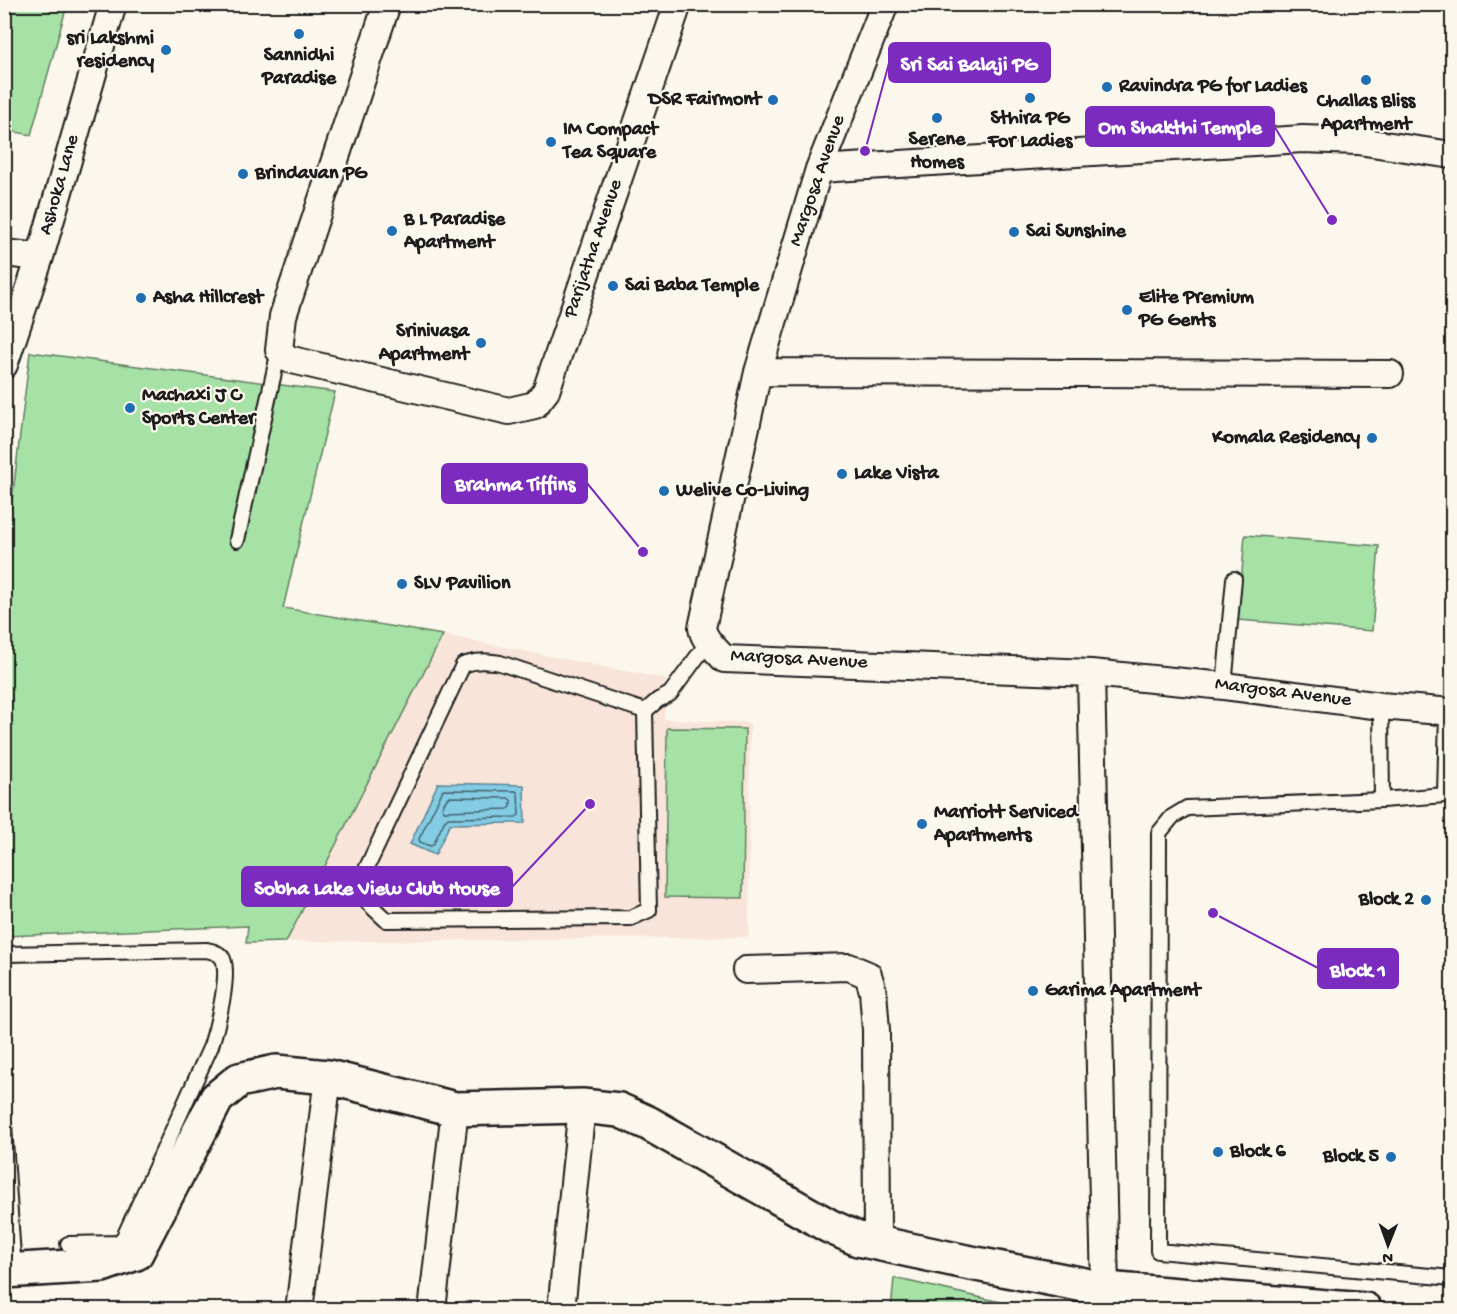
<svg xmlns="http://www.w3.org/2000/svg" width="1457" height="1314" font-family="'Gochi Hand',sans-serif">
  <rect width="100%" height="100%" fill="#fbf7ec"/>
  <filter id="ink" filterUnits="userSpaceOnUse"><feTurbulence type="fractalNoise" baseFrequency=".0167" numOctaves="2"/><feDisplacementMap in="SourceGraphic" scale="12" xChannelSelector="R" yChannelSelector="G"/><feConvolveMatrix kernelMatrix="1 2 1 2 8 2 1 2 1" color-interpolation-filters="sRGB"/></filter>
  <g filter="url(#ink)">
    <path fill="#f9e4d9" d="M443,635L666,679L664,719L750,723L749,937L286,942Z"/>
    <path fill="#a6e1a6" stroke="#617e61" stroke-width="1.5" d="M4,5H67L31,135L5,130Z
      M30,352L335,392L283,608L443,635L286,942L246,943L248,926L5,936L4,567Z
      M1245,535L1379,546L1372,631L1238,620Z
      M667,728L745,729L743,898L665,897Z
      M894,1278L1031,1309H891Z"/>
    <path fill="#83cce4" stroke="#5a8694" stroke-width="1.5" d="M438,783L524,785L525,823L450,824L435,855L410,844Z"/>
    <g fill="none" stroke-linecap="round" stroke-linejoin="round">
      <path stroke="#45626c" stroke-width="1.5" d="M443,790L516,791L518,794L519,815L516,817L448,818L444,822L433,845L430,846L420,842L419,839Z
        M448,797L508,798L511,800V807L508,809L444,811L442,807Z"/>
      <g stroke="#1c1c1c" stroke-width="18">
        <path id="service" d="M237,540L279,350
          M1224,686L1234,579
          M1381,706L1382,800L1187,808L1172,817L1159,833L1158,1251L1452,1278
          M645,711L649,910L631,918L386,920L367,902L360,882L463,665C476,660 487,661 500,663L645,711L658,700L670,694L708,642
          M1447,712L1445,795H1452
          M1382,800L1445,795
          M4,956L7,954L206,950C212,951 220,953 223,959C230,977 217,1027 211,1046L124,1237L118,1243L68,1244
          M4,1126L14,1271"/>
      </g>
      <g stroke="#1c1c1c" stroke-width="30">
        <path id="minor" d="M387,4L283,316L279,350L288,359L509,411L535,405L546,391L678,4
          M885,4L819,169L758,372L702,628C704,641 716,649 724,659L1091,673L1224,686L1381,706L1452,712
          M819,169L1303,139L1358,141L1452,155
          M4,253L40,257
          M4,365L40,257L113,4
          M758,372L1390,374
          M1091,673L1105,1289
          M746,970L849,967L868,975L873,991L876,1030L877,1242
          M299,1310L328,1077
          M432,1310L455,1109
          M561,1310L582,1106"/>
      </g>
      <g stroke="#1c1c1c" stroke-width="38">
        <path id="tertiary" d="M4,1271L102,1265L136,1253L217,1098L239,1080L276,1072L328,1077L455,1109L582,1106L619,1110L648,1123L829,1226L858,1239L966,1262L1105,1289L1365,1310"/>
      </g>
      <use href="#service" stroke="#fbf7ec" stroke-width="14"/>
      <use href="#minor" stroke="#fbf7ec" stroke-width="26"/>
      <use href="#tertiary" stroke="#fbf7ec" stroke-width="33"/>
    </g>
  </g>
  <g fill="#1f6fb2" stroke="#fbf7ec" stroke-width="2">
    <circle cx="299" cy="34" r="6"/>
    <circle cx="166" cy="50" r="6"/>
    <circle cx="1366" cy="80" r="6"/>
    <circle cx="1107" cy="87" r="6"/>
    <circle cx="1030" cy="98" r="6"/>
    <circle cx="773" cy="100" r="6"/>
    <circle cx="937" cy="118" r="6"/>
    <circle cx="551" cy="142" r="6"/>
    <circle cx="243" cy="174" r="6"/>
    <circle cx="392" cy="231" r="6"/>
    <circle cx="1014" cy="232" r="6"/>
    <circle cx="613" cy="286" r="6"/>
    <circle cx="141" cy="298" r="6"/>
    <circle cx="1127" cy="310" r="6"/>
    <circle cx="481" cy="343" r="6"/>
    <circle cx="130" cy="408" r="6"/>
    <circle cx="1372" cy="438" r="6"/>
    <circle cx="842" cy="474" r="6"/>
    <circle cx="664" cy="491" r="6"/>
    <circle cx="402" cy="584" r="6"/>
    <circle cx="922" cy="824" r="6"/>
    <circle cx="1426" cy="900" r="6"/>
    <circle cx="1033" cy="991" r="6"/>
    <circle cx="1218" cy="1152" r="6"/>
    <circle cx="1391" cy="1157" r="6"/>
  </g>
  <g text-anchor="middle" dominant-baseline="central" stroke-width="4.5" stroke-linejoin="round" paint-order="stroke">
    <g font-size="20" font-weight="bold" fill="#1c1c1c" stroke="#fbf7ec" text-anchor="start">
      <text x="154" y="39" text-anchor="end">sri Lakshmi<tspan x="154" dy="23">residency</tspan></text>
      <text x="299" y="56" text-anchor="middle">Sannidhi<tspan x="299" dy="23">Paradise</tspan></text>
      <text x="1119" y="87">Ravindra PG for Ladies</text>
      <text x="761" y="100" text-anchor="end">DSR Fairmont</text>
      <text x="1366" y="102" text-anchor="middle">Challas Bliss<tspan x="1366" dy="23">Apartment</tspan></text>
      <text x="1030" y="119" text-anchor="middle">Sthira PG<tspan x="1030" dy="23">For Ladies</tspan></text>
      <text x="563" y="130">IM Compact<tspan x="563" dy="23">Tea Square</tspan></text>
      <text x="937" y="140" text-anchor="middle">Serene<tspan x="937" dy="23">Homes</tspan></text>
      <text x="255" y="174">Brindavan PG</text>
      <text x="404" y="220">B L Paradise<tspan x="404" dy="23">Apartment</tspan></text>
      <text x="1026" y="232">Sai Sunshine</text>
      <text x="625" y="286">Sai Baba Temple</text>
      <text x="153" y="298">Asha Hillcrest</text>
      <text x="1139" y="298">Elite Premium<tspan x="1139" dy="23">PG Gents</tspan></text>
      <text x="469" y="332" text-anchor="end">Srinivasa<tspan x="469" dy="23">Apartment</tspan></text>
      <text x="142" y="396">Machaxi J C<tspan x="142" dy="23">Sports Center</tspan></text>
      <text x="1360" y="438" text-anchor="end">Komala Residency</text>
      <text x="854" y="474">Lake Vista</text>
      <text x="676" y="491">Welive Co-Living</text>
      <text x="414" y="584">SLV Pavilion</text>
      <text x="934" y="813">Marriott Serviced<tspan x="934" dy="23">Apartments</tspan></text>
      <text x="1414" y="900" text-anchor="end">Block 2</text>
      <text x="1045" y="991">Garima Apartment</text>
      <text x="1230" y="1152">Block 6</text>
      <text x="1379" y="1157" text-anchor="end">Block 5</text>
    </g>
    <g font-size="20" fill="#1c1c1c" stroke="#fbf7ec">
      <text transform="translate(818 181) rotate(-71)">Margosa Avenue</text>
      <text transform="translate(60 185) rotate(-74)">Ashoka Lane</text>
      <text transform="translate(594 249) rotate(-71)">Parijatha Avenue</text>
      <text transform="translate(799 660) rotate(3)">Margosa Avenue</text>
      <text transform="translate(1283 693) rotate(7)">Margosa Avenue</text>
    </g>
  </g>
  <path fill="none" stroke="#7b2cbf" stroke-width="2" d="M865 151L889 63M1332 220L1274 126M643 552L587 483M590 804L512 887M1213 913L1318 968"/>
  <g fill="#7b2cbf" stroke="#fbf7ec" stroke-width="2">
    <circle cx="865" cy="151" r="6"/>
    <circle cx="1332" cy="220" r="6"/>
    <circle cx="643" cy="552" r="6"/>
    <circle cx="590" cy="804" r="6"/>
    <circle cx="1213" cy="913" r="6"/>
  </g>
  <g fill="#7b2cbf" stroke="#7b2cbf" stroke-width="2">
    <rect x="889" y="43" width="161" height="39" rx="6"/>
    <rect x="1086" y="107" width="188" height="39" rx="6"/>
    <rect x="442" y="464" width="145" height="39" rx="6"/>
    <rect x="242" y="867" width="270" height="39" rx="6"/>
    <rect x="1318" y="949" width="80" height="39" rx="6"/>
  </g>
  <g font-size="21" text-anchor="middle" font-weight="bold" fill="#fff">
    <text x="969" y="70">Sri Sai Balaji PG</text>
    <text x="1180" y="133">Om Shakthi Temple</text>
    <text x="515" y="490">Brahma Tiffins</text>
    <text x="377" y="894">Sobha Lake View Club House</text>
    <text x="1358" y="976">Block 1</text>
  </g>
  <rect width="1457" height="1314" fill="none" stroke="#fbf7ec" stroke-width="24"/>
  <rect x="12" y="12" width="1433" height="1290" fill="none" stroke="#1c1c1c" stroke-width="2" filter="url(#ink)"/>
  <g transform="translate(1388 1245) rotate(181)" stroke="#fbf7ec" stroke-width="4.5" paint-order="stroke">
  <path d="M0-4.5L10 22L0 15L-10 22Z" fill="#1c1c1c"/>
  <text y="-9" font-size="16" font-weight="bold" text-anchor="middle" fill="#1c1c1c">N</text>
  </g>
</svg>
